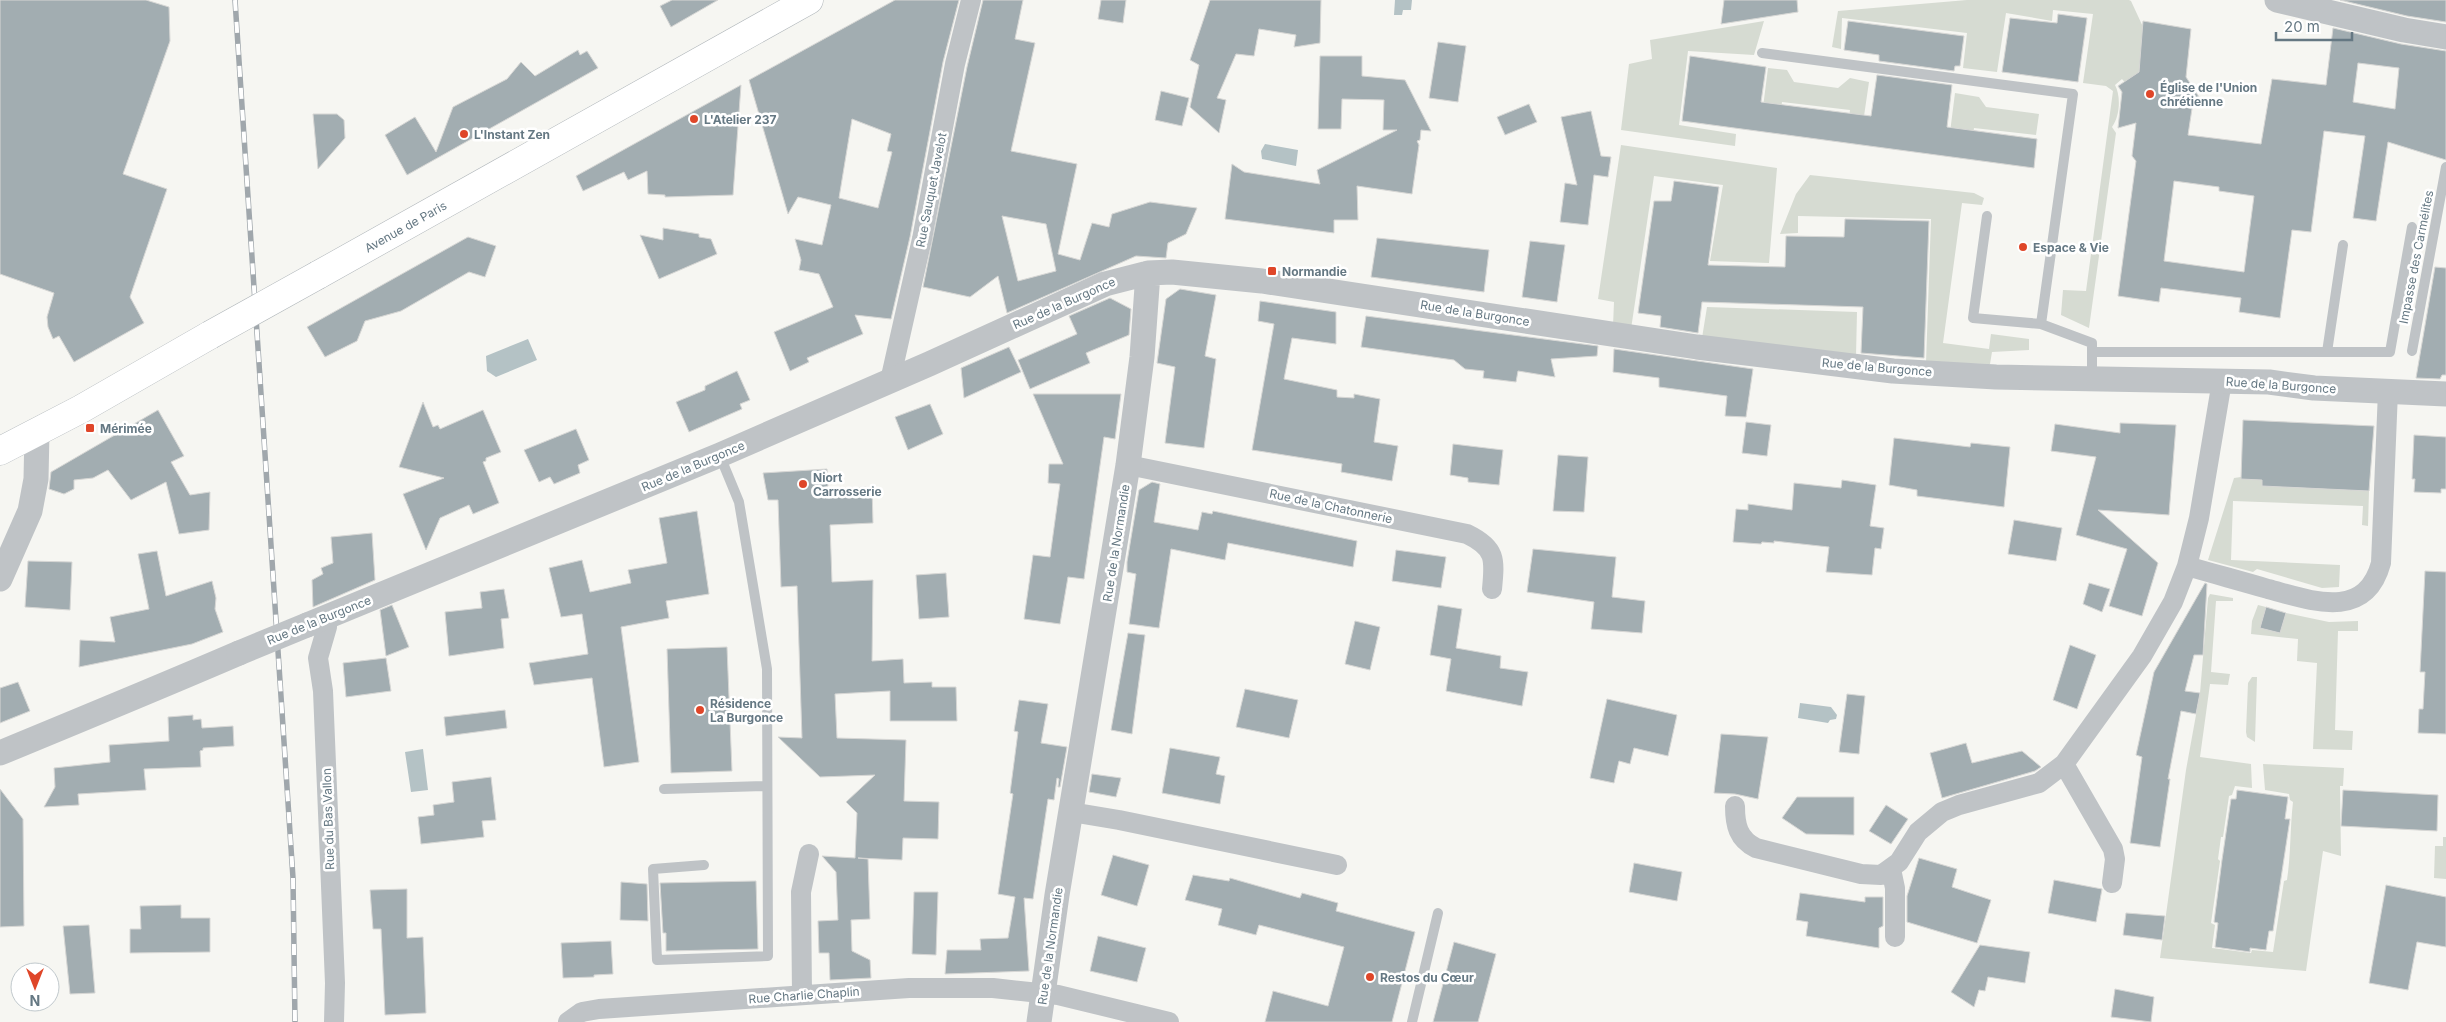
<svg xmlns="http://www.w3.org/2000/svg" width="2446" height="1022" font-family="Inter,sans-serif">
  <rect width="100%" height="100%" fill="#f6f6f2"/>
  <path fill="#d6dbd2" d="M1967,0H2129L2131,1L2144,29L2137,87L2128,86L2122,79L2115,85C2121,96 2120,116 2112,127L2116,133L2089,328L2061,315L2063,290L2086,291L2113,91L2106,86L2083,83L2093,14L2053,10L2052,21L2006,13L1997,72L1963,68L1967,33L1842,18L1841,49L1832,47L1838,11Z
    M1764,21L1754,55L1688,51L1679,125L1736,134L1735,146L1621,130L1629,64L1652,59L1650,40Z
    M1768,68L1787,70L1794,82L1838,88L1850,78L1869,82L1863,123L1846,142L1850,110L1782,102L1778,133L1760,131Z
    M1955,93L1979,97L1986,107L2039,114L2036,135L1974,128L1970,158L1947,156Z
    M1621,145L1777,168L1769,263L1710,261L1723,185L1654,176L1631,329L1613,326L1614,302L1598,299Z
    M1810,175L1974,193L1984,198L1982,205L1962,203L1943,343L1989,349L1991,334L2029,339V350L1992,352L1990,364L1926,363L1931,219L1798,216V233L1780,234L1796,194Z
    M1707,307L1857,312L1856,356L1702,338Z
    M2241,477V479L2262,480V486L2369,491L2368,526L2362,525L2363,506L2233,501L2231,560L2340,565L2339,587L2322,588L2257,569L2253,572L2208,560L2234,478Z
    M2210,594L2233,598V601H2216L2211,672L2230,674L2228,685L2210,684L2200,757L2251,764L2252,788L2235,786L2232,795L2229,796L2223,837H2221L2218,859L2220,861L2211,923L2215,925L2212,948L2251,953L2252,950L2273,952L2284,881L2287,880C2291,854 2290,828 2293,802L2290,800L2289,794L2265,790L2263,764L2344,768L2343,786H2340L2341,856L2323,851L2306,971L2160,958L2186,770L2200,693L2208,598Z
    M2258,605L2266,607L2260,628L2280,633L2286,613L2329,622L2358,621V631H2338L2335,730L2353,731L2352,750L2313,749L2317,663L2297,661L2298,639L2251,634L2252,621Z
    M2252,677H2257L2255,742L2247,737L2246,732L2248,683Z
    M2443,837H2446V879L2434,878L2435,846H2443Z"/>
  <path fill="#b4c2c5" d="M1395,0H1412L1411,10H1403L1402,15H1394Z
    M1265,144L1298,150L1296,166L1262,159L1261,151Z
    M528,339L537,360L496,377L487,371L486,356Z
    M1800,703L1831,707L1837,715L1836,719L1830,720L1828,723L1798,718Z
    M423,749L428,790L411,792L405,752Z"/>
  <path fill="#a2adb1" stroke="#d7d7d5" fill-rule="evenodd" d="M0,0H146L169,7L170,41L123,174L167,189L130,297L144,323L74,362L59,336L53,339L48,327L47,317L54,293L0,274Z
    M672,0H718L671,27L660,6Z
    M895,0H959L943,62L910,237L891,319L855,315L863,334L807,358L809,362L790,371L774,332L833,307L819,274L799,270L801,260L795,239L822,245L831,205L798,197L788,214L749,80ZM852,119L891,134L887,151L892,152L878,208L839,198Z
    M983,0H1023L1015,39L1035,43L1011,151L1077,164L1058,254L1080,260L1092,223L1109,227L1112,214L1150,202L1197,208L1186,234L1168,243L1166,258L1136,256L1007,313L998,276L970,297L923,287L967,67ZM1002,216L1046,224L1056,271L1018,281Z
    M1101,0H1126L1123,23L1098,19Z
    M1210,0H1321L1320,43L1294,47L1296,35L1259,29L1254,56L1236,54L1217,98L1226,100L1219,133L1190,107L1199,65L1190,60Z
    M1724,0H1797L1798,12L1721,24Z
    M2340,0H2446V22L2407,16Z
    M2058,14L2087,18L2078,82L2002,72L2010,18L2057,23Z
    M1848,21L1964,36L1960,66H1955L1954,71L1879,61V55L1844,50Z
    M2143,21L2191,29L2186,77L2199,97L2193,102L2188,135L2261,144L2272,79L2326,85L2333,28L2401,44L2446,51V160L2388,142L2376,221L2353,218L2365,136L2324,131L2311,232L2292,230L2280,318L2239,312L2241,298L2161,288L2159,302L2118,296L2136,161L2132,156L2136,123L2118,128L2122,92L2118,86L2139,72ZM2358,63L2399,68L2395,109L2353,102ZM2174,181L2219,187V191L2254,196L2244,272L2164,261Z
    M1438,42L1466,46L1458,102L1429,98Z
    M578,50L580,55L587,51L598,68L407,175L385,135L415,117L436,152L453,107L507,79L521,62L535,76Z
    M1320,56H1362V76L1405,80L1431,131L1421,130L1420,140L1417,141L1419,145L1412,194L1357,186L1358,220H1334V233L1225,219L1232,164L1244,172L1320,184L1317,170L1397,130H1383L1384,100L1342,99L1341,129H1318Z
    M1690,56L1766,67L1761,102L1871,116L1877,75L1952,85L1947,127L2037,139L2034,168L1682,121Z
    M741,85L733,195L665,197V195L648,194L647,171L628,180L624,172L583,191L576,176Z
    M1161,91L1189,98L1182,126L1155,120Z
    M1529,104L1537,122L1505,135L1497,117Z
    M1591,111L1601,156L1611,157L1608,177L1594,175L1588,225L1560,222L1565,183L1577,185L1561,117Z
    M313,114H337L344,120L345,138L318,169Z
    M1674,181L1719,187L1708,265L1785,267L1786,236L1844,237L1845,219L1929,221L1924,358L1861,353L1863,307L1702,302L1698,333L1660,327L1661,316L1638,313L1654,201H1671Z
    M2426,202L2432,203L2428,228L2421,227Z
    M663,228L699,234V237L711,239L717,254L659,279L640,235L663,240Z
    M468,237L496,246L485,277L469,272L401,311L365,321L357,341L325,357L307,327Z
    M1377,238L1489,250L1484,292L1371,277Z
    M1530,241L1565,245L1557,302L1522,297Z
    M2435,267L2446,268V375H2442L2440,379L2416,378Z
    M1180,289L1216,295L1205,356L1216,359L1204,448L1165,443L1175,367L1157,363L1166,299Z
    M1110,298L1131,309L1129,335L1086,353L1090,363L1030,389L1018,360L1077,334L1069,316Z
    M1260,301L1336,312V344L1292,338L1284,379L1337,390V397L1354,398V394L1380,399L1374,442L1398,446L1392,481L1341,472L1342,464L1252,450L1274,324L1258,321Z
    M1366,316L1598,346L1597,356L1551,359L1555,377L1518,371L1516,382L1483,378L1484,371L1465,369L1454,360L1361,347Z
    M1009,347L1021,372L964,398L961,368Z
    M1614,349L1753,369L1746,417L1725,416L1727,396L1659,387V378L1613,372Z
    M737,371L750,400L740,404L742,409L689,432L676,402L705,390V386Z
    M1033,394H1121L1115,439L1104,437L1084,579L1068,577L1060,624L1024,619L1033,555L1050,557L1060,484L1048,483L1049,464H1063Z
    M423,402L433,427L438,425L440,429L483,410L501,452L486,458V461L483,462L499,503L473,514L469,505L440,518L426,550L403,494L444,478L399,467Z
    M930,404L943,434L908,450L895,417Z
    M158,410L184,456L171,462L190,495L210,492L209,530L179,534L166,482L131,500L108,470L93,478L74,480V489L64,494L49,489L51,472Z
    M2243,420L2374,426L2369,491L2262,486V480L2241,479Z
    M1746,422L1771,425L1767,456L1742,453Z
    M2120,423L2176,425L2169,515L2098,510L2158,563L2142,616L2109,606L2127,549L2076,535L2096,457L2051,451L2055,424L2120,433Z
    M576,429L589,460L578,465L580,473L554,484L550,477L539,482L524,450Z
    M2414,435L2446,437V489H2441V493L2414,492L2415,479H2412Z
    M1894,438L1970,447L1971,443L2010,447L2004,507L1917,496V490L1889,485Z
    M1453,444L1503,450L1499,485L1468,482V478L1450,475Z
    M1558,455L1588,457L1584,512L1553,511Z
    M827,469L828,486L823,489L872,487L873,523L830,525L832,582L873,580L872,661L903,659L904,683L932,682V687H956L957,721H890V691L835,694L837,738L906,740L904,801L939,802L938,839L903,838L902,860L858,858L868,859L870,919L851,920L852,951L870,960L871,978L830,980L829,953H819L818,921L838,920L836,872L822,856L855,858L857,813L846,802L875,775L820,777L778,737L802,738L797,586L781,587L778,500H768L763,473Z
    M1842,480L1876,485L1870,526L1884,528L1881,549L1875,548L1872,575L1826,572L1829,547L1774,541V543L1762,542L1761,544L1733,542L1736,509L1748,510V504L1792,510L1794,483L1841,488Z
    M1152,482L1160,484L1154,522L1198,530L1202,512L1212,514L1213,511L1357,541L1353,567L1228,543L1225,560L1171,549L1159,628L1129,624L1136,574L1127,572V562L1139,490Z
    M697,511L709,594L666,601L669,618L621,627L639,762L604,767L592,678L534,685L529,663L588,654L582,614L561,617L549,568L582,560L590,592L631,583L628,570L667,563L659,518Z
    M2014,520L2062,528L2056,561L2008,554Z
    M372,533L375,580L313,607L312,580L323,574L321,568L333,563L331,537Z
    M1533,549L1616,557L1612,597L1645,601L1642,633L1591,629L1594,602L1527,592Z
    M1396,550L1446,557L1441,588L1392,581Z
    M157,551L166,596L212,581L216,598L215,609L223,632L192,644L79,667L80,640L115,642L110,617L149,609L138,554Z
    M28,561L72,562L70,610L25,607Z
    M2425,571L2446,572V734L2418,733L2419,709H2423L2425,672H2420Z
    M946,573L949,617L919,619L916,575Z
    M2089,583L2110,589L2102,612L2083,604Z
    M2205,583L2207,584L2203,655H2194L2185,691L2200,693L2196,714L2181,711L2168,779H2170L2160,847L2130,843L2142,757L2136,755L2154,672Z
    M504,589L509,618L501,619L504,648L449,656L445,612L482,608L480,592Z
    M392,605L409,647L386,656L380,610Z
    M1438,605L1462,609L1456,648L1501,656L1500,668L1528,672L1522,706L1446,691L1451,659L1430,655Z
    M2266,607L2286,613L2280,633L2260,628Z
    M1355,621L1380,627L1370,670L1345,664Z
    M1128,633L1145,635L1132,734L1111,730Z
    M2070,645L2096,655L2077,709L2053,700Z
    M727,647L732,771L671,773L667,649Z
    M386,658L391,691L346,697L343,663Z
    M18,682L30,711L0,723V688Z
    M1245,689L1298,700L1289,738L1236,727Z
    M1847,694L1865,696L1859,754L1839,752Z
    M1607,699L1677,715L1668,756L1634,748L1630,764L1619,761L1614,783L1590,778Z
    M1019,700L1048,704L1041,743L1067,747L1060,787H1058L1059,779L1057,778L1054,800L1048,799L1033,899L1024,898L1029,971L945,974L947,950H981L980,939L1008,938L1015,897L998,894L1013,794L1010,793L1018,732L1014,731Z
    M505,710L507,728L446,736L444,717Z
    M193,715V720L201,719L202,728L233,726L234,746L203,748V750L200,751L201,767L144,769L146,790L78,794L79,805L44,807L55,787L54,768L110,762L109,745L169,741L168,717Z
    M1721,734L1768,737L1758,799L1735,794L1714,793Z
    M1966,743L1972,763L2022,751L2041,767L2035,771L1942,798L1930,753Z
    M1170,748L1220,757L1216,774L1225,776L1220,804L1162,793Z
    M1092,774L1121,778L1116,797L1089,792Z
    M491,777L496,820L482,821L484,837L421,844L418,817L434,815L433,805L454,802L452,782Z
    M0,789L23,819L24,926L0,927Z
    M2237,790L2288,797L2285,819H2290L2273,931H2269L2266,950L2250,948V952L2215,947L2218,923L2214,922L2222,860L2231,799H2236Z
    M2343,790L2438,795L2437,831L2341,826Z
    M1797,797H1854V835L1806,834L1782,818Z
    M1886,805L1908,819L1891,844L1869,831Z
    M1113,855L1149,865L1137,906L1101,895Z
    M1919,858L1957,869L1952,887L1991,900L1977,943L1907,922V896Z
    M1634,863L1682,872L1677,901L1629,892Z
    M1193,875L1229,881L1230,878L1300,898L1302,893L1338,903L1336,911L1415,932L1392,1022H1265L1273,991L1328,1006L1344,947L1259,925L1256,935L1218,925L1222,909L1185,900Z
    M2054,880L2102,889L2096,922L2048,913Z
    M756,881L758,949L666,951V933H663L660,883Z
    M621,882L647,884L648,921L620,920Z
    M2386,885L2446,897V947L2417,942L2408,990L2369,983Z
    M407,889V938L423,937L426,1013L385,1015L381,929H373L370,890Z
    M914,892H938L936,955L912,954Z
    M1800,893L1865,902V897H1883V926L1879,928V948L1806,936L1808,922L1796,920Z
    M181,905V918H210V952L130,953V929H141L140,906Z
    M2126,913L2165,916L2162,940L2123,935Z
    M89,925L95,993L70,994L63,926Z
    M1098,936L1146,948L1137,982L1090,971Z
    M611,941L613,974L594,975V977L563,978L561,943Z
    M1454,942L1496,954L1478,1022H1433Z
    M1980,945L2030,952L2025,983L1988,977L1985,991L1979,990L1974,1007L1951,992Z
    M2115,989L2154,997L2151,1022L2111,1017Z"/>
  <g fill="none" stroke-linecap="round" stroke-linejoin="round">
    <g stroke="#b1b7bb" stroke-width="29">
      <g id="secondary">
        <path id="s1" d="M318,275L809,0"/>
        <path d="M0,451L81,409L210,335"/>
      </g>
    </g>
    <path stroke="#bfc3c6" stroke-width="10" d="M1762,53L2073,94L2041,324
      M1987,216L1973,318L2041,324L2092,343V378
      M2412,351L2446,167
      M2092,352H2390L2412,227
      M2327,352L2343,245
      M664,789L767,786
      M704,865L653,869L657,960L768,956L767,669L739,502L720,456
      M1412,1022L1438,913"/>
    <path stroke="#bfc3c6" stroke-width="20" d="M890,381L922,239L955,64L971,0
      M1128,465L1467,534C1496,548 1495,559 1492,589
      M2187,566C2214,574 2241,581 2268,589C2310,600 2365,622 2381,563L2388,391
      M326,618L327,627L318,658L323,691L335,983L334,1022
      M2064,764L2113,849L2115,859L2112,883
      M1735,806C1735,825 1738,839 1756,848L1861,874L1881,875L1899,862L1918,832L1942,812L1959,805L2039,783L2064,764L2142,656L2173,602L2187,566L2199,518L2222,381
      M1071,812L1119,820L1337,865
      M1891,869L1895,888V937
      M802,995L801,892L809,854
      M568,1022L582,1012L599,1009L909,988H993L1058,995L1169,1022"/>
    <path stroke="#bfc3c6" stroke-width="25" d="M2277,0L2404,30L2446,37
      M0,579L30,511L36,479L37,432
      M307,625L720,455L929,364L1105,284L1148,273L1172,272L1262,281L1697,347L1893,371L1996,377L2269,382L2314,388L2446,394
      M0,753C80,720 160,687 239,653
      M1039,1022L1057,895L1128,465L1142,357L1148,273"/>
    <use href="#secondary" stroke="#fff" stroke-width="28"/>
    <g stroke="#a0a7ac" stroke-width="5.5">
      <path id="rail" d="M235,0L293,878L295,1022"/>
    </g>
    <use href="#rail" stroke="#fff" stroke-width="4" stroke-dasharray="11" stroke-linecap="butt"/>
    <g stroke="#b1b7bb" stroke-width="29" stroke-linecap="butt">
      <path id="secondary-bridge" d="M210,335L318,275"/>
    </g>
    <path stroke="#bfc3c6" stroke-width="25" d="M239,653L307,625"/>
    <use href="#secondary-bridge" stroke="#fff" stroke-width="28"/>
  </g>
  <g fill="#df4629" stroke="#fff" stroke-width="2">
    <circle cx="2150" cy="94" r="5"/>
    <circle cx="694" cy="119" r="5"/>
    <circle cx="464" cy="134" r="5"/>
    <circle cx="2023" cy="247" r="5"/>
    <rect x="1267" y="266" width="10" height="10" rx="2.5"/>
    <rect x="85" y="423" width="10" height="10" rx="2.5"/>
    <circle cx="803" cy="484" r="5"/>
    <circle cx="700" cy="710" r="5"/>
    <circle cx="1370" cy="977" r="5"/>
  </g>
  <g text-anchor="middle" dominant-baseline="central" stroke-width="5" stroke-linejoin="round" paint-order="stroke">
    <g font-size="12" font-weight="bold" fill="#657883" stroke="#fff" text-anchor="start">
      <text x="2160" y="87">Église de l'Union<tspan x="2160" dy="14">chrétienne</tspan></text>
      <text x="704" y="119">L'Atelier 237</text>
      <text x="474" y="134">L'Instant Zen</text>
      <text x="2033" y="247">Espace &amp; Vie</text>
      <text x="1282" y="271">Normandie</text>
      <text x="100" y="428">Mérimée</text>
      <text x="813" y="477">Niort<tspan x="813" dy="14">Carrosserie</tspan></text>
      <text x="710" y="703">Résidence<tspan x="710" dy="14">La Burgonce</tspan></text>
      <text x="1380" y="977">Restos du Cœur</text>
    </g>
    <g font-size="12" fill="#657883" stroke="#fff">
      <text transform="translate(931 190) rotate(-79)">Rue Sauquet Javelot</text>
      <text stroke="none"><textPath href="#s1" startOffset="100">Avenue de Paris</textPath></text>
      <text transform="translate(2416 257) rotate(-79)">Impasse des Carmélites</text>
      <text transform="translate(1064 303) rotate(-24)">Rue de la Burgonce</text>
      <text transform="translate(1475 313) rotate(9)">Rue de la Burgonce</text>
      <text transform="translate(1877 367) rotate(5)">Rue de la Burgonce</text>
      <text transform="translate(2281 385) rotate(4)">Rue de la Burgonce</text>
      <text transform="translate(693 466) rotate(-23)">Rue de la Burgonce</text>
      <text transform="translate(1331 506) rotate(12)">Rue de la Chatonnerie</text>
      <text transform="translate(1116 543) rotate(-81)">Rue de la Normandie</text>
      <text transform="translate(319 620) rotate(-22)">Rue de la Burgonce</text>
      <text transform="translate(328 819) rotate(-92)">Rue du Bas Vallon</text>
      <text transform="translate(1050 946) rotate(-82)">Rue de la Normandie</text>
      <text transform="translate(804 995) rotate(-4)">Rue Charlie Chaplin</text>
    </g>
  </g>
  <g transform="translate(35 987) rotate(180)"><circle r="24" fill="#ffffff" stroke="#c1c9cd"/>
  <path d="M0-4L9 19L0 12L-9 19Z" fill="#df4629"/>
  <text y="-8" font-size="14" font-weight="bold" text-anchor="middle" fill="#657883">N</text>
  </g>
  <path d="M2276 32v8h76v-8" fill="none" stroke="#657883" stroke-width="2.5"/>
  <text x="2284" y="32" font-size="15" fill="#657883" stroke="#ffffff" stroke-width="4" paint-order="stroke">20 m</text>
</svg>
